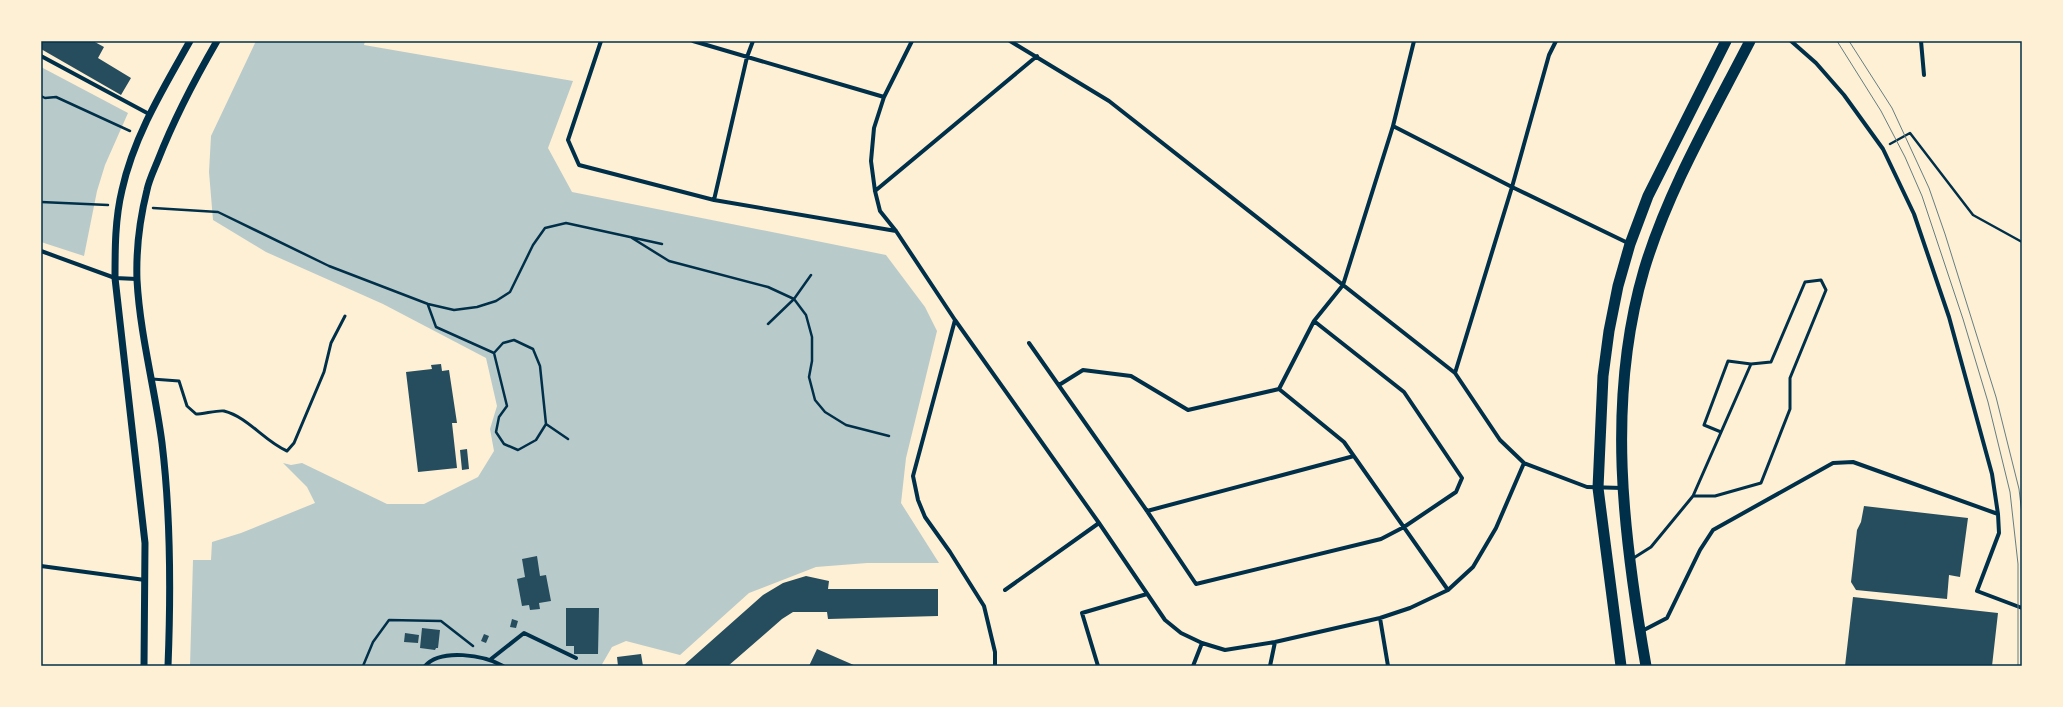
<svg xmlns="http://www.w3.org/2000/svg" width="2063" height="707" font-family="'Sofia Sans Condensed',sans-serif">
  <rect width="100%" height="100%" fill="#fdf0d5"/>
  <path fill="#b9caca" d="M256,41H365L364,45L573,81L548,148L572,192L886,255L925,307L937,331L906,458L901,503L939,563H867L816,567L749,593L680,655L626,641L612,647L601,666H190L193,560H211L212,542L241,533L315,503L307,487L283,463L291,465L302,463L387,504H424L478,477L494,451L490,429L497,406L486,358L383,304L266,252L213,220L209,172L211,136Z
    M41,67L128,113L105,165L97,191L84,256L41,242Z"/>
  <path fill="#264d5e" d="M41,41H93L104,47L98,58L131,78L121,95L41,49Z
    M441,364L442,371L449,370L457,423H452L457,468L418,472L406,372L432,369L431,365Z
    M467,449L469,469L462,470L460,450Z
    M1864,506L1968,518L1960,577L1949,575L1947,599L1856,590L1851,582L1857,530L1861,522Z
    M537,556L540,576L546,575L551,601L539,603L540,609L530,610L529,605L522,606L517,579L525,577L522,559Z
    M806,576L829,581L828,589H938V616L828,619L827,612H793L782,619L728,666H683L763,595L783,583Z
    M1853,597L1998,613L1992,666H1845Z
    M566,608H599L598,654H574V646H566Z
    M512,619L518,621L516,628L510,627Z
    M422,628L440,630L438,648H436L435,650L420,648Z
    M405,633L419,635L418,643L404,642Z
    M484,634L489,636L486,643L481,641Z
    M817,649L856,666H809Z
    M641,654L643,666H618L617,657Z"/>
  <g fill="none" stroke-linecap="round" stroke-linejoin="round">
    <path stroke="#003049" stroke-width="2.5" d="M41,96L45,98L56,97L130,131
      M1890,144L1910,133L1973,215L2022,242
      M41,202L108,205
      M153,208L218,212L329,266L428,304L454,310L477,307L496,301L510,292L533,245L545,228L566,223L662,244
      M632,238L669,261L768,287L794,299L806,315L812,337V361L809,377L815,400L825,412L846,425L889,436
      M428,305L436,327L494,353L503,343L514,340L533,349L540,366L546,424L536,440L518,450L504,444L496,432L499,417L507,406L494,353
      M768,324L794,299L811,275
      M546,424L568,439
      M363,666L373,642L389,620L441,621L473,646"/>
    <path stroke="#003049" stroke-width="3" d="M152,379L179,381L187,406L196,414C203,414 218,410 224,411C248,417 264,441 287,451L294,443L324,372L331,343L345,316
      M1721,432L1704,425L1728,361L1751,364
      M1632,559L1651,547L1693,496L1751,364L1771,362L1805,282L1821,280L1826,290L1790,378V409L1761,483L1715,496H1693"/>
    <path stroke="#003049" stroke-width="4" d="M601,41L568,140L579,165L714,200L896,231
      M693,41L884,97
      M912,41L884,97L874,128L871,161L875,191L880,211L896,231L955,320L913,476L918,500L925,517L950,552L984,606L995,652V666
      M1010,41L1109,101L1455,373L1500,440L1524,463L1587,487L1622,488
      M1414,41L1393,126L1343,285L1314,321L1279,389L1344,442L1448,590
      M1791,41L1816,63L1844,95L1883,149L1914,214L1949,317L1992,474L1998,514L1999,533L1977,591L2022,608
      M1921,41L1924,75
      M41,56L149,114
      M1393,126L1512,187L1630,244
      M875,191L1037,56
      M714,200L747,57L753,41
      M41,251L115,278L137,279
      M955,320L1099,523L1165,620L1181,633L1202,643L1225,650L1275,642L1380,618L1410,608L1448,590L1473,567L1496,528L1524,463
      M1029,343L1147,511L1196,584L1381,539L1404,527L1456,492L1462,478L1404,392L1314,321
      M1455,373L1512,187L1549,55L1556,41
      M1059,385L1083,370L1131,376L1188,410L1279,389
      M1147,511L1354,456
      M41,566L145,580
      M1005,590L1099,523
      M1380,618L1388,666
      M1642,631L1667,618L1700,550L1713,530L1833,463L1853,462L1998,514
      M491,659L524,633L576,658
      M425,666C441,648 484,655 503,666
      M1098,666L1082,613L1147,594
      M1193,666L1202,643
      M1270,666L1275,642"/>
    <path stroke="#003049" stroke-width="7" d="M144,666L145,543L115,278C115,249 115,219 122,190C134,136 163,89 190,41
      M168,666C171,591 171,517 162,443C155,389 140,335 137,280C136,251 140,218 147,190C149,180 154,170 158,160C174,119 195,79 217,41"/>
    <path stroke="#003049" stroke-width="11" d="M1621,666L1598,488L1603,376L1609,331L1618,286L1630,244L1648,196L1726,41
      M1646,666C1623,535 1606,400 1644,270C1668,190 1712,115 1750,41"/>
    <path stroke="#657d81" stroke-width="1" d="M1837,41L1881,111L1905,157L1922,196L1963,319L1988,402L2010,492L2018,564V666
      M1849,41L1892,108L1929,188L1945,234L1996,397L2019,489L2022,514"/>
  </g>
  <rect width="2063" height="707" fill="none" stroke="#fdf0d5" stroke-width="84"/>
  <rect x="42" y="42" width="1979" height="623" fill="none" stroke="#003049" stroke-width="1.5"/>
</svg>
